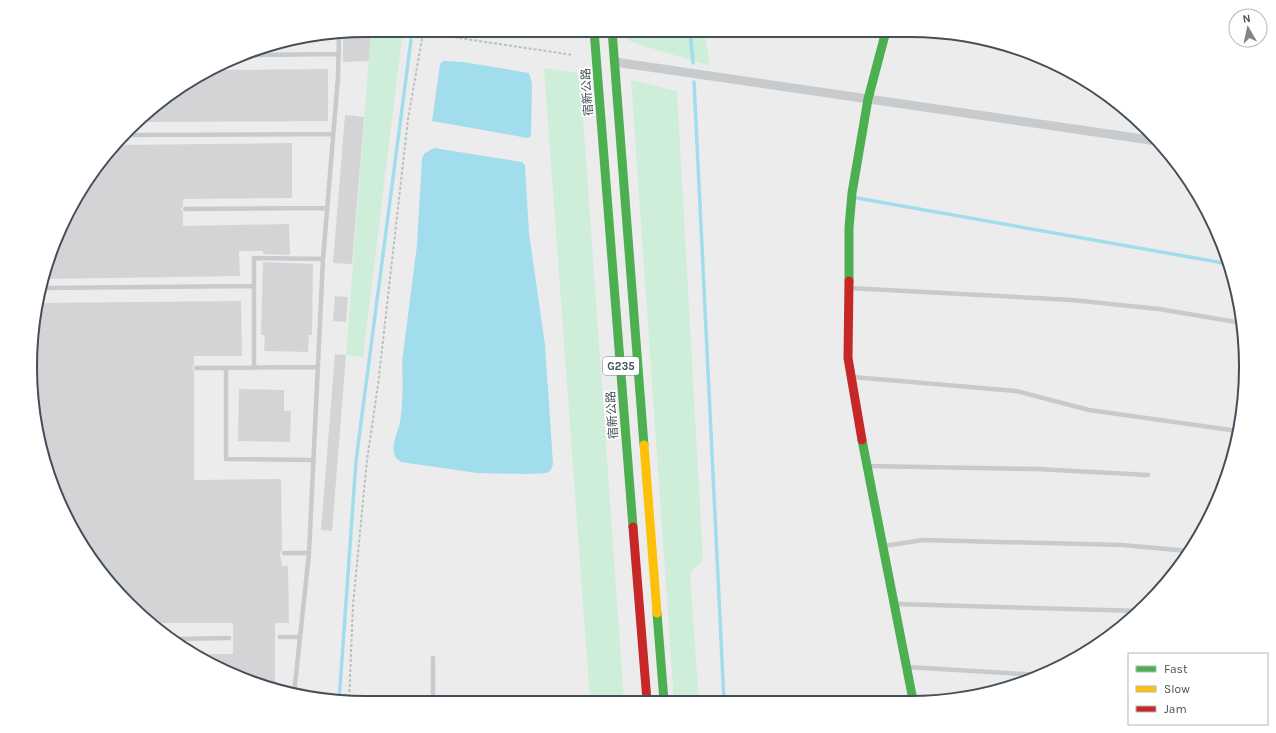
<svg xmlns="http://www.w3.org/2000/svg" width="1276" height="733" font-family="Karla,'Noto Sans SC',sans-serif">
  <rect width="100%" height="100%" fill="#edecec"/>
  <path fill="#cfeeda" d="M371,30H403L363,357L346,355Z
    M532,30H574V39Z
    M627,30H704L710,66L654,49L627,40Z
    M544,68L580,73L624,701H590Z
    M631,80L677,91L703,560L690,573L699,701H674Z"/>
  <path fill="#a1dded" d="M443,61L463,62L529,73L532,83L531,136L528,138L522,137L432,121L440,64Z
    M434,148L522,162L525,165L529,233L545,345L553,464L550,471L546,473L528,474L477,473L401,462C397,459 395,458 394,453C392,442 398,432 400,422C403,404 403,381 402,362L417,245L422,158L425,153Z"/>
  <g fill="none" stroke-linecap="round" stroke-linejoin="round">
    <path stroke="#a1dded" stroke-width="3.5" d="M690,30L693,63
      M694,82L724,701
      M857,198L1229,264
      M339,701L356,461L411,40"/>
  </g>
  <path fill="#d4d4d7" d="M366,30H371L369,61L343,62V34Z
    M328,69V121L141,122L162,99L217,70Z
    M345,115L364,117L352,264L333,263Z
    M292,143V198L183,199V206L181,209L183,212V226L289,224L290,255L263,254V251H239L240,276L42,279L87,179L119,145Z
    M263,262L313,264L312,335H309L308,352L264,351L265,335H261Z
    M335,296L348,297L346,322L333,321Z
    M241,301L242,356H194V365L192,368L194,371V480L281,479L282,550L280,553L282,566H288L289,623H275V690L198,658L194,654H233V623H156L113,588L56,495L31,388L39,303Z
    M335,354L346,355L332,531L321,530Z
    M239,389L284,390V411H291L290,442L238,441Z"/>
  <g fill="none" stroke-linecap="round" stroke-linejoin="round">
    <path stroke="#b5c2be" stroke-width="2" stroke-dasharray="3 2" stroke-linecap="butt" d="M405,30L573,55
      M349,702L353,605L367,460L378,385L408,119L423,33"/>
    <path stroke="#c8cbcd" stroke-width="4.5" d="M245,55L339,54
      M128,135L333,134
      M185,209L327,208
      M41,288L254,286
      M849,288L1072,300L1159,309L1242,323
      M254,367V258L323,259
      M196,368L318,367
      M226,368V459L313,460
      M853,377L1016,391L1089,410L1238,431
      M868,466L1037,469L1148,475
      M884,546L923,540L1122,545L1189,551
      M284,553H309
      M896,604L1140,611
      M280,637H299
      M175,639L229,638
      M908,667L1039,675
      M294,694L309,553L323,259L338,77L339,35
      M433,702V658"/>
    <path stroke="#c8cbcd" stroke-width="9" d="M615,62L1157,141"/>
    <path stroke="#4caf50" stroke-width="9" d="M594,30L633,527
      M612,30L644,445
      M849,281V228L852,193L868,99L886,31
      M862,440L913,700
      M657,613L664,701"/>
    <path stroke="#ffc107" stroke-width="9" d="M644,445L657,613"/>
    <path stroke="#c62828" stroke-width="9" d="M849,281L848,358L862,440
      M633,527L647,701"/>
  </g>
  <g text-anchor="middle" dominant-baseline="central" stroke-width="3.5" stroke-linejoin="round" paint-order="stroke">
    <rect fill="#fff" stroke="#7b848b" stroke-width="1" x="603" y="357" width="36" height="18" rx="3"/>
    <g font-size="11" font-weight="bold" fill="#434f59">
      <text x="621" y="366">G235</text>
    </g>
    <g font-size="12" fill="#434f59" stroke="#fff">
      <text transform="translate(587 92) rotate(-94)">宿新公路</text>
      <text transform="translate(612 415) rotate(-94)">宿新公路</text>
    </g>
  </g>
  <path d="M0 0H1276V733H0ZM366 37H910A329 329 0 0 1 1239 366V367A329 329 0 0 1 910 696H366A329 329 0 0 1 37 367V366A329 329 0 0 1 366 37Z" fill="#fff" fill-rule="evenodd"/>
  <path fill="none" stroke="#434f59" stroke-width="2" d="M366 37H910A329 329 0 0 1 1239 366V367A329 329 0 0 1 910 696H366A329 329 0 0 1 37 367V366A329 329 0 0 1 366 37Z"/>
  <rect x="1128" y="653" width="140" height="72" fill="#ffffff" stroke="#b4b9bd"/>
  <rect x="1136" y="666" width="20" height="6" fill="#4caf50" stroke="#b4b9bd"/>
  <text x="1164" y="673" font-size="12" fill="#434f59">Fast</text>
  <rect x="1136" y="686" width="20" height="6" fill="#ffc107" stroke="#b4b9bd"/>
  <text x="1164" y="693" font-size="12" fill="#434f59">Slow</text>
  <rect x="1136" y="706" width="20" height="6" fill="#c62828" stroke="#b4b9bd"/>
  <text x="1164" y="713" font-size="12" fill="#434f59">Jam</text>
  <g transform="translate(1248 28) rotate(351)"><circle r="19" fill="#ffffff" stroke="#b4b9bd"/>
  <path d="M0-3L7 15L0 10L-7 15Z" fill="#7e868c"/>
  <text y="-6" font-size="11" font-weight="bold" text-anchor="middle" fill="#434f59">N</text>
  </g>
</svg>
